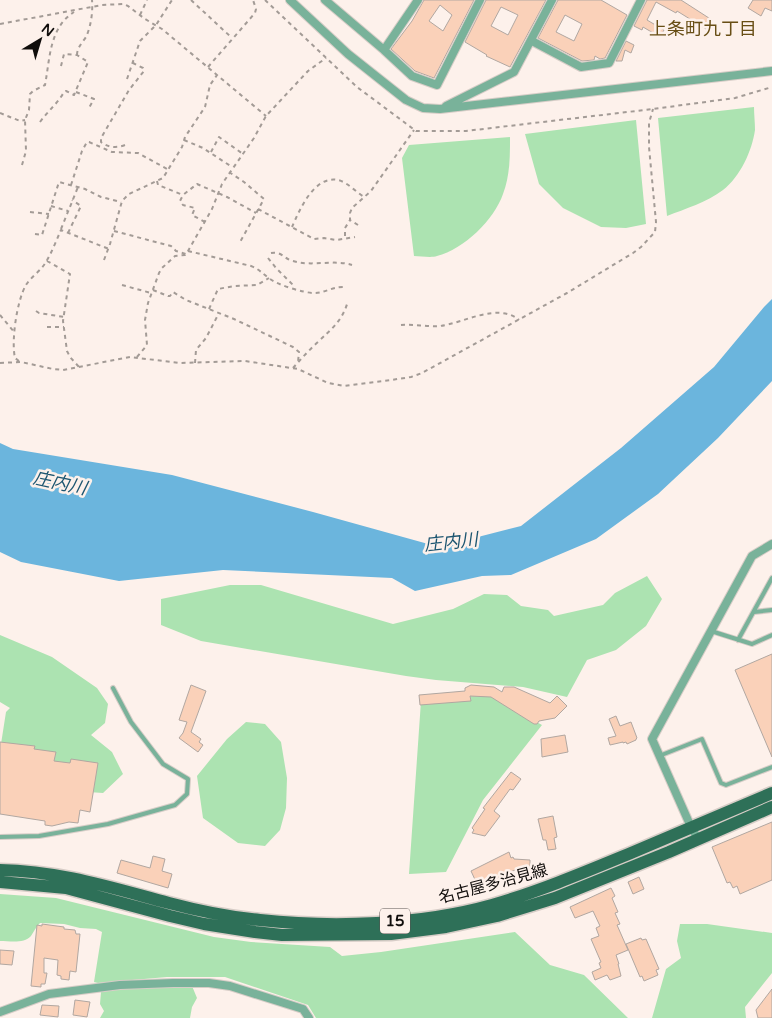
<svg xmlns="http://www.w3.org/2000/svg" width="772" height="1018" font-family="'Varela Round','Noto Sans JP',sans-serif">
  <rect width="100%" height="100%" fill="#fdf1eb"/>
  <path fill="#ace3b1" d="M754,107C754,114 755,123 755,130C752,151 740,177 723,190C707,202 685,209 667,216L658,118Z
    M636,120L646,224L626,228L601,227L563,208L539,184L525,134Z
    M510,137C510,157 510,176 503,194C494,220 464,249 437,256C431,258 421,256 414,256L402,158L409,145Z
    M647,576L662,599L646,626L616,650L587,660L567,697L523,687L436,680L406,676L201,641L161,625V599L230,585H261L393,624L453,609L484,594L507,595L521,606L548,610L554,616L603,605L615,593Z
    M0,635L52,657L97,688L108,704L105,723L91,735L112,752L123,774L103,793L59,790L1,744L6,712L10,708L0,702Z
    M486,694L542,725L483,800L446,872L409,874L421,701Z
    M246,722L265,724L281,742L287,778L286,808L280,830L265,846L238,843L203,818L197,776L227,739Z
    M0,894L56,898L214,937L251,942L330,947L342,956L381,952L515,932L550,965L584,975L628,1018H316L308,1005L225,977H167L98,983L94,982L102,932L96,929L80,928L64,924L40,923C36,927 34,931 31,936C24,944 10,941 0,941Z
    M680,924H707L772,933V973L745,1007L746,1018H652L666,969L681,958L677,941Z
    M192,986L197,998L192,1007L190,1018H100L104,1011L100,1004L101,992L119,989Z"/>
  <path fill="#6bb5dd" d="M772,299V381L718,438L658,494L596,539L511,575L482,576L415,591L392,578L223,570L119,581L21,562L0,552V443L13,449L172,475L313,512L439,547L521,526L621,448L714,367L764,307Z"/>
  <path fill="#fad1b9" stroke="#b1a7a1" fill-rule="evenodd" d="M424,0H474L434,78L415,71L391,49L412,21ZM440,5L452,15L443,31L429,21Z
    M486,0H546L510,67L486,56L487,55L465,42ZM501,7L518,15L508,35L491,26Z
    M558,0H601L627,15L605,58L600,59L595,56L594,60L582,61L538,38ZM565,15L582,24L574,41L556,32Z
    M647,0H681L712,20L706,29L677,11L676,13L656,2L647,20L664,30L660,37L643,27L642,30L634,26Z
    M753,0H772V11L765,8L761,16L748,8Z
    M626,41L634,45L631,53L625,50L622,61H616Z
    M772,654V757L735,670Z
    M191,685L206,691L191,732L201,739L199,742L203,745L198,752L179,738L183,733L187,722L179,720Z
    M471,685L494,687L502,692L504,687H514L550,703L557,696L567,706L555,718L539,721L537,724H534L491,697L470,696L471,701L420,705L419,695L465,691V688Z
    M616,716L620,726L631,722L637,738L636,739V740L627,744L626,742L623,743V742L610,745L608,738L616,736L609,719Z
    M565,735L568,752L542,757L541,739Z
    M0,742L35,746L34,749L56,752L54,761L70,763L71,759L98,763L90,812L80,810L78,823L69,822L52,826L45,825V821L0,814Z
    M511,772L521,779L513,790L510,789L494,811L500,816L485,836L472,833L474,830L472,828L485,809L483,808Z
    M553,816L557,837L554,838L556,849L548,850L546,840H543L538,819Z
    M772,822V880L740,894L737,886L733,888L730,882L727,883L712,847Z
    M509,852L511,858L513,857L514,859L530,860V867H523L510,872L511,874L501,878L500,877L480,886L479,882L477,884L471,871Z
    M153,856L165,859L162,871L172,874L168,888L117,873L121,860L150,868Z
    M639,877L644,889L633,894L628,882Z
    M611,888L615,896L612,898L618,912L615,913L620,924L617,925L628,950L616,955L619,964H618L621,976L610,980L607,975L595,980L592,972L601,968L599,963L601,962L591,939L599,936L596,928L600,926L593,911L575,918L570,907Z
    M42,924L64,927V929L75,930L76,934H80L76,972L70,971L69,980L61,979V976L57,975L58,960L44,958V973H47L45,984H41V987L31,986L37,925L42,926Z
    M641,938L642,940L646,939L659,969L656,970L658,975L644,981L642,976L640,977L626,944Z
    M0,950L14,951L12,965L0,964Z
    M772,989V1018H758L756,1010Z
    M75,1000L90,1002L87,1017L73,1015Z
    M42,1005L59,1006L58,1017L40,1015Z"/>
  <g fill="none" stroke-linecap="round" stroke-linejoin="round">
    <g stroke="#d7cdc7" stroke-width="6">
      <path id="lane" d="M754,612L772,610
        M711,631L752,644L772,635
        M738,640L772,578
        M659,756L702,739L721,783L726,785L772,767
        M0,837L39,836L108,824L175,805L187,794L188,779L163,764L131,722L113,688"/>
    </g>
    <g stroke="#d7cdc7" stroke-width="10">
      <path id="street" d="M290,0L348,54L406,100L423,108L440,109L772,71
        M325,0L384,50L412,76L437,85L480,0
        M532,41L581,67L609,63L641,0
        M384,50L418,0
        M446,106L514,72L552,0
        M698,839L691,827L652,739L752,556L772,544
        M0,1012L49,994L120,985L173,983H209L230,986L303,1009L309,1018"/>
    </g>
    <g stroke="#d7cdc7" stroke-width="15">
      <path id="primary" d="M0,870C60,871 112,888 169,903C199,911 229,917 260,920C333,928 421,925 492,905C540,891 585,872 631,853C678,833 725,813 772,793
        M0,882L66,888L170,916L204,924L255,932L282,935L391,934L446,927L497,916L555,898L669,852L772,807"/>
    </g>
    <path stroke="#a39b96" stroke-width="2" stroke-dasharray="4 4" stroke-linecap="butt" d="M191,0L232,38
      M265,0L357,87L416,131H466L653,109L735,98L772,87
      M140,15L147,0
      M0,24L102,5L123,4L128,6L145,19L162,29L266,116
      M77,55C77,48 82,43 86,37C91,26 93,12 92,0
      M208,67L255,13L256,9L253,0
      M127,79L140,41L156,25L172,0
      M76,92L94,99L89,108
      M0,113L20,121L25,120
      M40,122C48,111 58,103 64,92L66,91L74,95L88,62L77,55L64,54L61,66
      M184,140L203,148L232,167
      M125,145C117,148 109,148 101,142V138L129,90L144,71L143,68L133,63
      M211,152L219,137L243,154
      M22,165L26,151L25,120L29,110L30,94L33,91L45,85C50,59 49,28 74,12
      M229,172L244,182L264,199L240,242
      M157,181L158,185L183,195
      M71,185L82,151L87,142H89L112,152L138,153L169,170
      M51,206L68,211
      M258,209L314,239L324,238L336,240L355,237
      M30,212L49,214
      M205,222L192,215L195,208L183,205L180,201L183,195L197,184L227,197L256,213
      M358,225L350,220V213L352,208L371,191L414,130
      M292,227C299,211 314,175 338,180C347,182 356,192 364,197
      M61,229L78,187
      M114,231L171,246L176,251L186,254
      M68,233L81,206L72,200
      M35,234L42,235L59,182L85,189L101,197L121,202
      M345,236V228L350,220
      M188,251L251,266C259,269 263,274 270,279C278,285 304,293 314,293C325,293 331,287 344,287
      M271,253C282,251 284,259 293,261C312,267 333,259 352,265
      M268,258L276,268L295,287
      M104,260L110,244L122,201L129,194L163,178L182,147L185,137L205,107L210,85L217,75
      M47,261L70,274L63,321L67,351L70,357L79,367
      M122,285L151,293
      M153,290L168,296H170L173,292L186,300L234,319L293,347L299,352L298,362
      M209,309L218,289L234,286L257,285L269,278
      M36,311L39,313L64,317
      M0,315L15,333
      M401,325C414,324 427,327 440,326C464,323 498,302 519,320
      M47,327H64
      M137,357L147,345L145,320L148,303L159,273L162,268L175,256L185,255L188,251L212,209L222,184L254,138L266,116L308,71L326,58
      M19,361L15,358C11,341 17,300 26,285C31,277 39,272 44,265C51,255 56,241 61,230L109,249
      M0,363L21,362L53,369L63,370L130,357L180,363L245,361L298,369L328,383L344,386L391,380L411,377L422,373L567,293L633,253L641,247L655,232L656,222L649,147V123L653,109
      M195,363L196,350L206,338L219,313
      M293,368C301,359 309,350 318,342C332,328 342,322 348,301"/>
    <use href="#lane" stroke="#79b29a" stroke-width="4"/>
    <use href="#street" stroke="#79b29a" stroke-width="8"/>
    <use href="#primary" stroke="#2e7058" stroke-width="12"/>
  </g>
  <g text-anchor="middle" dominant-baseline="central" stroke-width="5" stroke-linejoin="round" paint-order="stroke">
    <rect fill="#fdf1eb" stroke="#57514e" stroke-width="1" x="380" y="908.5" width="30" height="25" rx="4"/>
    <g font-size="15" font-weight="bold" fill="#100d0b">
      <text x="395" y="921">15</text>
    </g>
    <g font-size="16" fill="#100d0b" stroke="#fdf1eb">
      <text transform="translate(493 884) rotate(-15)">名古屋多治見線</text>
    </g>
    <g font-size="18" fill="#684e15" stroke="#fdf1eb">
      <text x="703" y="29">上条町九丁目</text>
    </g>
    <g font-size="18" font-style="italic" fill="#1d5671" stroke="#fdf1eb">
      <text transform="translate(60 483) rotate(12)">庄内川</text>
      <text transform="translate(451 542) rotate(-6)">庄内川</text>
    </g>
  </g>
  <g transform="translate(40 40) rotate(38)" stroke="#fdf1eb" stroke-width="4" paint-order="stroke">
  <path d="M0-4L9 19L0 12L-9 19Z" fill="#100d0b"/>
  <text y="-8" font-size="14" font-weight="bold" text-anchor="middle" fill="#100d0b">N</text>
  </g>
</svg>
